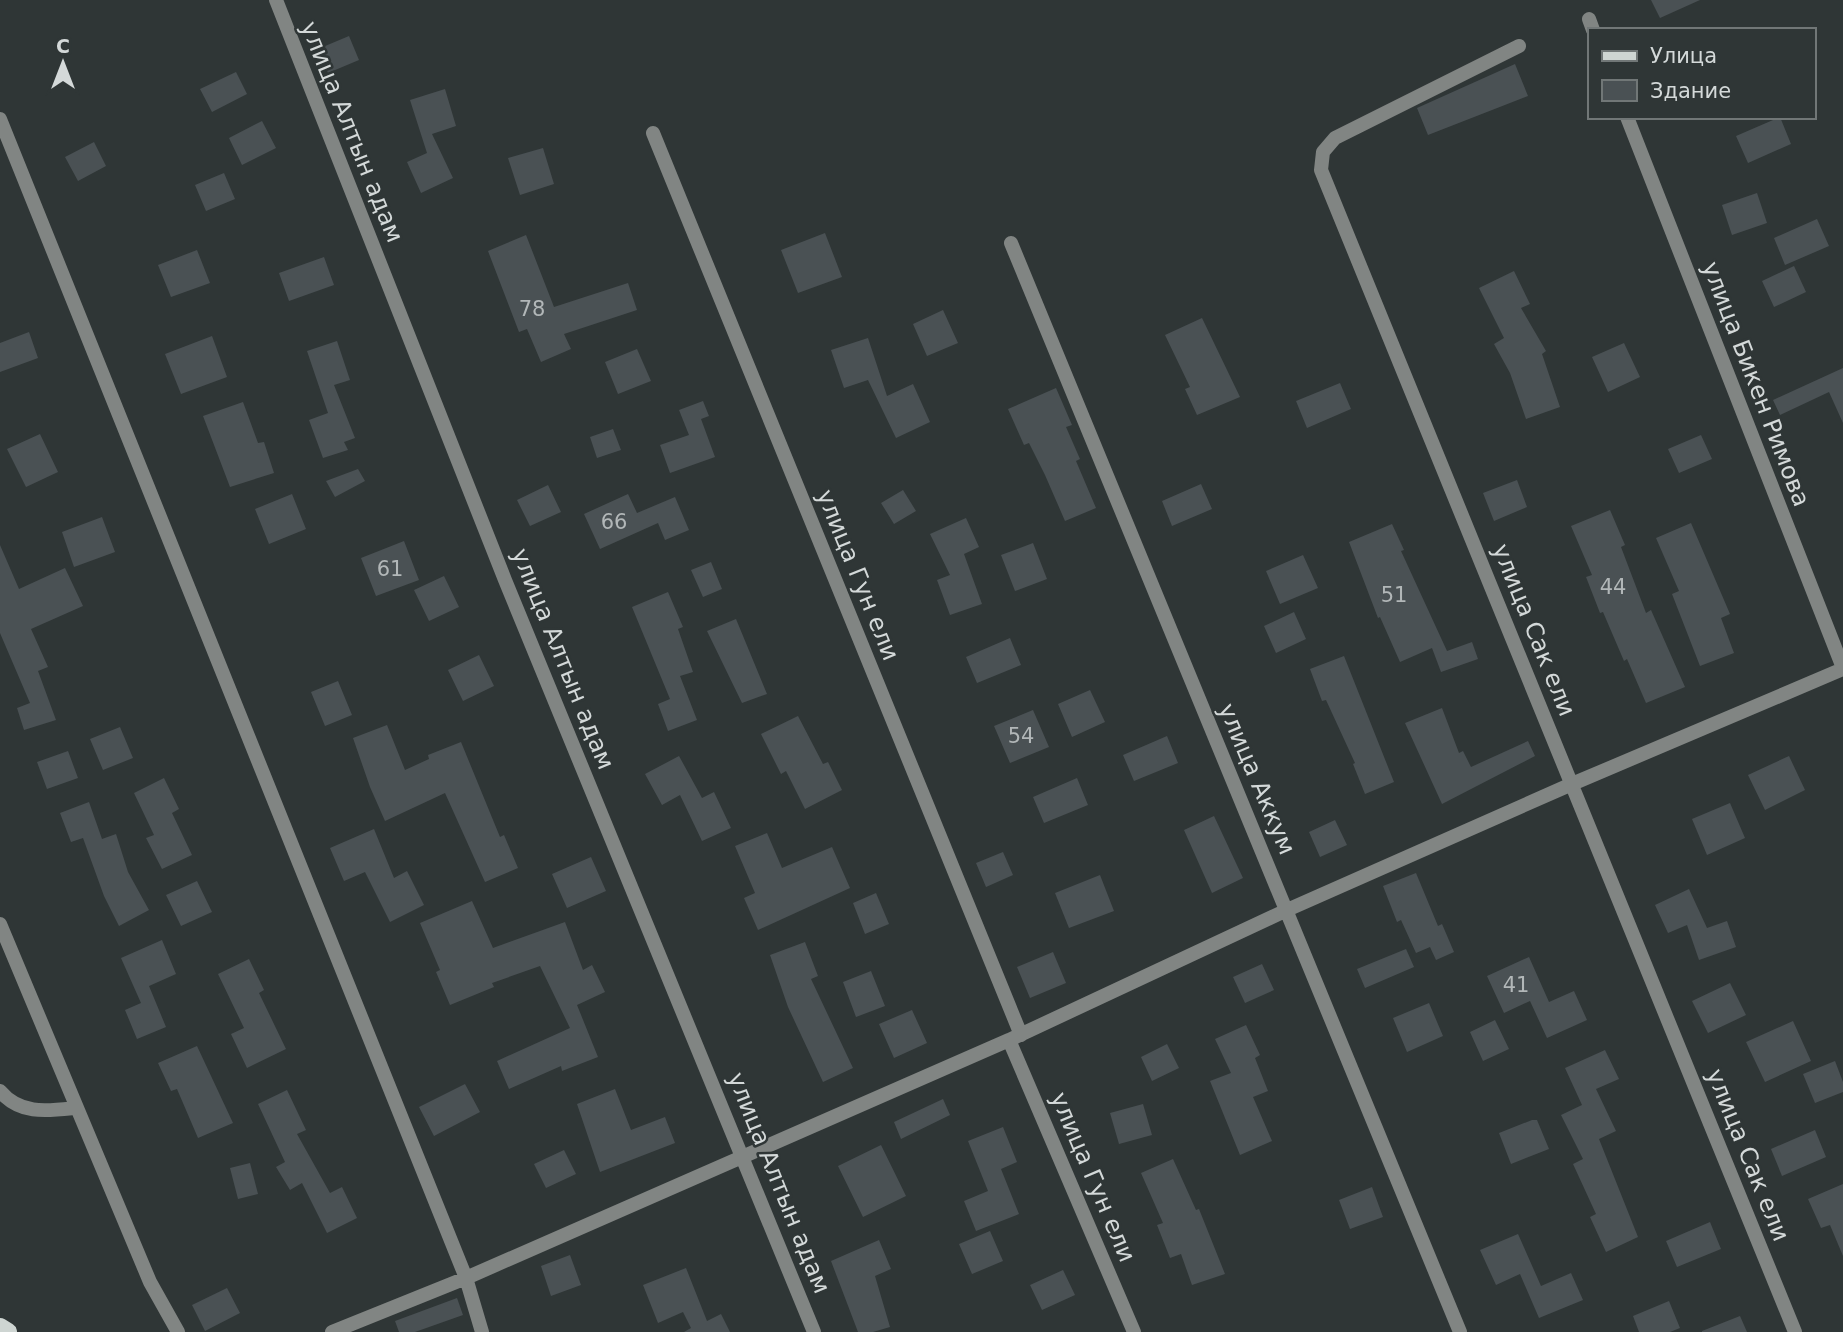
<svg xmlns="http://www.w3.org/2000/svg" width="1843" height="1332" font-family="'DejaVu Sans',sans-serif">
  <rect width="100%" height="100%" fill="#2f3636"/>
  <path fill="#4a5154" d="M1651,0H1700L1660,18Z
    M349,36L359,60L328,73L318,49Z
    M1515,64L1528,96L1428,135L1417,108Z
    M236,72L247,94L212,112L200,89Z
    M445,89L456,126L432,134L453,178L421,193L407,162L427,153L410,100Z
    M1780,117L1791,144L1748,163L1736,136Z
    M262,121L276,148L242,165L229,138Z
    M94,142L106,166L78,181L65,157Z
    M543,148L554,184L520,195L508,158Z
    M224,173L235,199L206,211L195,185Z
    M1757,193L1767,223L1732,235L1722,205Z
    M1817,219L1829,246L1785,265L1774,238Z
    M825,233L842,277L798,293L781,250Z
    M526,235L554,307L628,283L637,310L564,334L571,349L541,362L527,329L519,332L488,251Z
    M197,250L210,283L171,297L158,265Z
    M324,257L334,285L289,301L279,273Z
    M1794,266L1806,292L1774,307L1762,281Z
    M1514,271L1530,304L1521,308L1546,351L1542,354L1560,407L1526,419L1510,373L1494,344L1504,338L1479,288Z
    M943,310L958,343L927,356L913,324Z
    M1202,318L1240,397L1197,415L1185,389L1190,387L1165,335Z
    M29,332L38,358L0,372V343Z
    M212,336L227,377L181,394L165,354Z
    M868,338L887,396L913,384L930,422L896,438L868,380L844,388L831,350Z
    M337,341L350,380L334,385L355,438L344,442L348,450L323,458L309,420L328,413L307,351Z
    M1624,343L1640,377L1608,392L1592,357Z
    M637,349L651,381L618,394L605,362Z
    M1843,368V423L1829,392L1780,415L1773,400Z
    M1340,383L1351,409L1307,428L1296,401Z
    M1056,388L1072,425L1066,427L1080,459L1076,461L1096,508L1065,521L1045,475L1029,443L1024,445L1008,409Z
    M703,401L709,416L701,419L715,457L670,473L660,445L689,435L679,410Z
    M243,402L258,443L264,442L274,473L230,487L203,416Z
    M613,429L621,450L597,458L590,437Z
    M40,434L58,472L26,487L7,449Z
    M1701,435L1712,459L1679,473L1668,449Z
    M358,469L365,481L335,497L326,481Z
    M1517,480L1527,507L1494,521L1483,493Z
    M1201,484L1212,509L1172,526L1162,501Z
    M548,485L561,512L530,526L517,500Z
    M903,490L916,511L894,524L881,503Z
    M292,494L306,529L269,544L255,509Z
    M628,494L637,513L675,497L689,530L665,540L658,523L600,549L584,514Z
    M1610,510L1625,545L1621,547L1646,613L1651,610L1685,687L1646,703L1627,659L1624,661L1603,612L1600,613L1586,577L1592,575L1571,526Z
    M102,517L115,552L74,567L62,532Z
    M966,518L979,547L964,554L982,604L950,615L937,580L950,575L930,534Z
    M1691,523L1730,614L1721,618L1734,653L1700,666L1672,594L1679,591L1656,538Z
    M1392,524L1404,550L1401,551L1447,651L1472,642L1478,659L1441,672L1432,648L1400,662L1380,617L1378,618L1349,542Z
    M404,541L419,580L376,596L361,558Z
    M1033,543L1047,579L1015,591L1001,555Z
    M0,545L19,589L65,568L83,606L31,629L48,667L38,671L56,720L24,730L17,708L30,703L0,633Z
    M1303,555L1318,588L1280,604L1266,571Z
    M711,562L722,589L703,597L691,570Z
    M444,576L459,607L429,621L414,590Z
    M668,592L683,627L678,629L693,672L680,676L697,720L668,731L658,704L670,699L632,607Z
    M1294,612L1306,639L1276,653L1264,626Z
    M736,619L767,694L742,703L707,631Z
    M1010,638L1021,665L977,683L966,657Z
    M479,655L494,686L463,701L448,670Z
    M1344,656L1394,782L1365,794L1353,764L1355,763L1326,700L1322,701L1310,669Z
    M338,681L352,715L325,726L311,692Z
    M1090,690L1105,722L1072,737L1058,704Z
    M1442,708L1459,753L1463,751L1471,767L1528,741L1535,756L1442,804L1405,723Z
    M1033,710L1049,747L1010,763L994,726Z
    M798,716L823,764L828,762L842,790L805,809L786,771L781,774L761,734Z
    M387,725L405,770L429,759L428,755L461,742L500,837L504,835L518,868L485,882L445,793L385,821L370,787L353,738Z
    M120,727L133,758L103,770L90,739Z
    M1167,736L1178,763L1134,781L1123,755Z
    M68,751L78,778L47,789L37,762Z
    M679,756L702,798L714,792L731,828L702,841L680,795L662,805L645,774Z
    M1789,756L1805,790L1765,810L1748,775Z
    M164,778L179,809L172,813L192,855L162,869L146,838L154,835L134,793Z
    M1077,778L1088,805L1044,823L1033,797Z
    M89,802L102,839L116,834L128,872L149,910L119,926L104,896L83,838L71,842L60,813Z
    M1730,803L1745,838L1707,855L1692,819Z
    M1214,816L1243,878L1212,893L1184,830Z
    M1335,820L1347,845L1320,857L1309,832Z
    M374,829L394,878L407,871L424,905L390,922L365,872L344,881L330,848Z
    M767,833L782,868L832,847L850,888L758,930L744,898L755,893L735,846Z
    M1003,852L1013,875L986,887L976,863Z
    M591,857L606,891L567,908L552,874Z
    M1416,873L1438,926L1442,924L1454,952L1436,960L1430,947L1416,953L1401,920L1397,922L1383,886Z
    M1100,875L1114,911L1069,928L1055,893Z
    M197,881L212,912L181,926L166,895Z
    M1689,889L1707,928L1727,921L1736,947L1699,960L1687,925L1668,933L1655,905Z
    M876,893L889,924L865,934L853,903Z
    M472,901L493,948L565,922L583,970L592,965L605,992L577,1005L598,1057L562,1071L561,1066L509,1089L497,1061L570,1028L540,966L492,983L494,987L450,1005L436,972L440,970L420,923Z
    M162,940L176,974L149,986L166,1027L137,1039L125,1010L141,1003L121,958Z
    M805,942L818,976L811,979L853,1068L823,1082L788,1007L770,955Z
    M1406,949L1414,967L1365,988L1357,969Z
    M1053,952L1066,983L1030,998L1017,967Z
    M1529,957L1549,1002L1574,991L1587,1020L1547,1038L1530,1001L1504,1013L1487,976Z
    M249,959L264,990L259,993L286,1049L247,1068L231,1034L244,1028L218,974Z
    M1262,964L1274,990L1245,1003L1233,977Z
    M871,971L885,1006L856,1017L843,982Z
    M1730,983L1746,1015L1708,1033L1692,1001Z
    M1429,1003L1443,1036L1407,1052L1393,1018Z
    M912,1010L927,1043L894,1058L879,1024Z
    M1495,1020L1509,1049L1483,1061L1470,1032Z
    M1793,1021L1811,1061L1765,1082L1746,1042Z
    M1246,1025L1260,1055L1255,1058L1268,1091L1253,1097L1272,1141L1240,1155L1210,1081L1231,1073L1215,1039Z
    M1167,1044L1179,1068L1152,1081L1141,1057Z
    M197,1046L233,1123L198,1138L177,1089L171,1091L158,1063Z
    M1605,1050L1619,1079L1596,1089L1616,1131L1599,1139L1638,1237L1606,1252L1590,1217L1596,1214L1573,1164L1583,1159L1561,1115L1582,1105L1565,1068Z
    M1835,1061L1843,1082V1092L1815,1103L1803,1074Z
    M465,1084L480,1112L434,1136L419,1107Z
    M615,1089L631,1130L665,1117L675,1143L600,1172L577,1104Z
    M287,1090L306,1130L297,1134L330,1193L342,1187L357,1218L327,1233L302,1183L290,1190L276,1167L285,1162L258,1104Z
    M943,1099L950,1115L901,1139L894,1122Z
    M1143,1104L1152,1135L1119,1144L1110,1113Z
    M1532,1120H1537L1549,1149L1511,1164L1499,1133Z
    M1003,1127L1017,1162L1001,1169L1019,1214L976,1231L964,1201L988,1191L968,1141Z
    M1815,1130L1826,1157L1782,1176L1771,1149Z
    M881,1145L906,1196L863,1217L838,1166Z
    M564,1150L576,1174L546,1188L534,1164Z
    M1173,1159L1196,1210L1199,1209L1225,1274L1192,1285L1181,1254L1170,1258L1157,1225L1163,1223L1141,1173Z
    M250,1163L258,1194L238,1199L230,1168Z
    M1843,1184V1256L1830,1225L1821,1228L1808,1199Z
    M1372,1187L1383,1217L1350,1229L1339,1200Z
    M1710,1222L1721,1249L1677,1267L1666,1241Z
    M990,1231L1003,1261L972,1274L959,1244Z
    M1518,1234L1541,1286L1571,1273L1583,1300L1539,1318L1520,1274L1496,1285L1480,1250Z
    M879,1240L891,1269L875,1276L890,1327L873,1332H858L831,1261Z
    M570,1255L581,1285L551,1296L541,1266Z
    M686,1268L707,1321L721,1314L730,1332H684L691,1328L683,1312L658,1323L643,1285Z
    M1063,1270L1075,1295L1042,1310L1030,1285Z
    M227,1288L240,1313L205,1331L192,1305Z
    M457,1298L463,1315L415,1332H399L395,1321Z
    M1669,1301L1680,1328L1670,1332H1639L1633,1316Z
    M1740,1316L1747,1332H1702V1331Z"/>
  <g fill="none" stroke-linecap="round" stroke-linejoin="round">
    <path stroke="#818583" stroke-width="14" d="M276,0L505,580L814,1332
      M1589,19L1593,30
      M1519,46L1335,138L1323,152L1321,170L1795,1332
      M1627,117L1843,668
      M0,119L466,1278L482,1332
      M653,133L1021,1035
      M1011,243L1460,1332
      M0,924L150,1282L178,1332
      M1009,1040L1134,1332
      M0,1091C20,1115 47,1111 75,1108
      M332,1332L466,1278L1009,1040L1287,910L1572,784L1843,669"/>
    <path stroke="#ced5d2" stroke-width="18" d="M0,1327L8,1332"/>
  </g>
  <g text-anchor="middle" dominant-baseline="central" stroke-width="5" stroke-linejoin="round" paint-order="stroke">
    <g font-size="21" fill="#b2b7b8">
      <text x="532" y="309">78</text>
      <text x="614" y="522">66</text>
      <text x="390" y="569">61</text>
      <text x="1613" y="587">44</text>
      <text x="1394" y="595">51</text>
      <text x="1021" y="736">54</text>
      <text x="1516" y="985">41</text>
    </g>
    <g font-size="24" fill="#d4d9d9" stroke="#2f3636">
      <text transform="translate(352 132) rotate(68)">улица Алтын адам</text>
      <text transform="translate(1756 384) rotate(69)">улица Бикен Римова</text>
      <text transform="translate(858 575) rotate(68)">улица Гун ели</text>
      <text transform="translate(1534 630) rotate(68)">улица Сак ели</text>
      <text transform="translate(563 659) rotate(68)">улица Алтын адам</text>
      <text transform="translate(1257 779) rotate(67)">улица Аккум</text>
      <text transform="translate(1748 1155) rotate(68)">улица Сак ели</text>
      <text transform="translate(1093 1177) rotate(67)">улица Гун ели</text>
      <text transform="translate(779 1183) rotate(68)">улица Алтын адам</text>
    </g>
  </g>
  <rect x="1588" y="28" width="228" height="91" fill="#2f3636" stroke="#717777" stroke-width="2"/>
  <rect x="1602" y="51" width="35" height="10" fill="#ced5d2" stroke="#717777" stroke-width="2"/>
  <text x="1650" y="63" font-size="21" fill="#d4d9d9">Улица</text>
  <rect x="1602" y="80" width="35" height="21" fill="#4a5154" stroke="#717777" stroke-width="2"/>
  <text x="1650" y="98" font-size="21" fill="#d4d9d9">Здание</text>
  <g transform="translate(63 63)" stroke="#2f3636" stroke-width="5" paint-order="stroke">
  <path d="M0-5L12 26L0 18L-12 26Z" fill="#d4d9d9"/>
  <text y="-10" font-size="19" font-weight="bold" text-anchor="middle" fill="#d4d9d9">С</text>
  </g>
</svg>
